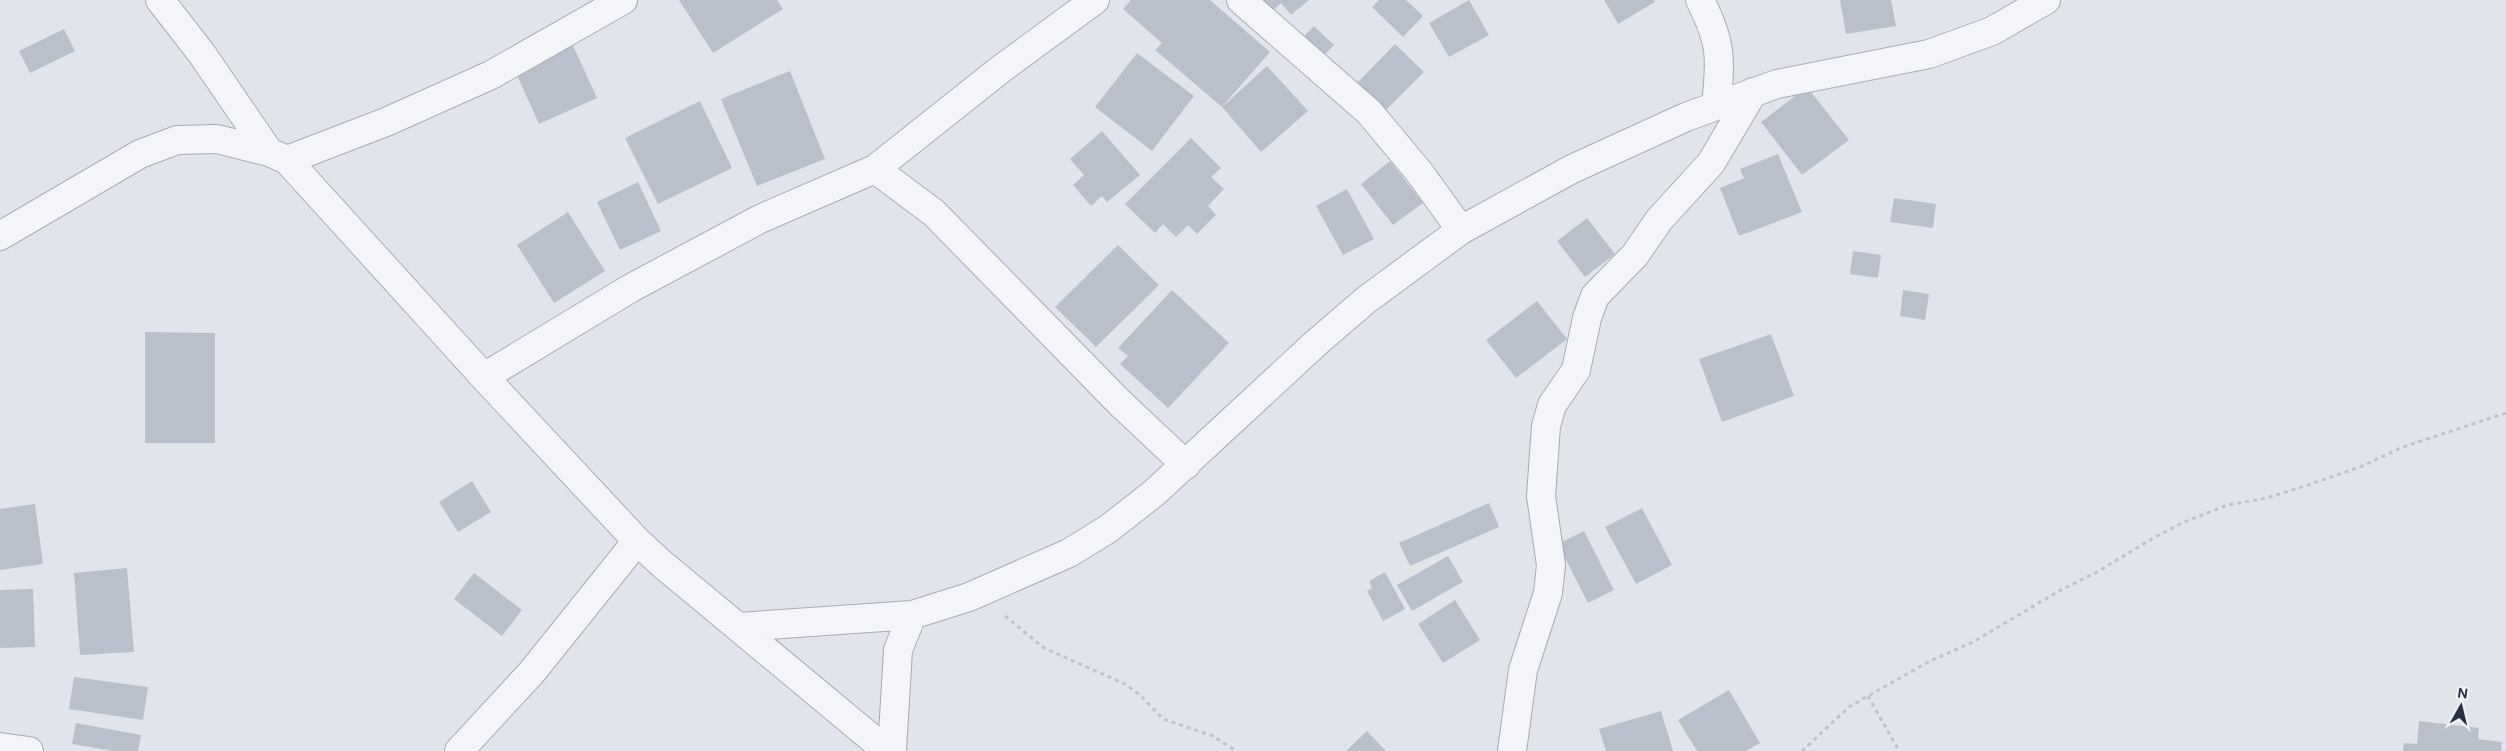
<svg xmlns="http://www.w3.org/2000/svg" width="2506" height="751" font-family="'DM Sans',sans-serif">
  <rect width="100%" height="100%" fill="#e1e4eb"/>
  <path fill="#bac0cb" d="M679,0H777L783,9L713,53Z
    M1131,0H1210L1270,52L1222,107L1267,66L1308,111L1261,152L1222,107L1155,50L1162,43L1123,9Z
    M1258,0H1309L1291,15L1281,3L1270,13Z
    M1379,0H1406L1423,16L1403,37L1372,7Z
    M1469,0L1489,35L1449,57L1429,23Z
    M1604,0H1654L1655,2L1618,24Z
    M1840,0H1891L1896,26L1846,34Z
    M1314,26L1334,45L1322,58L1301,39Z
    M64,29L75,51L30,73L19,51Z
    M570,39L597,98L539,124L512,64Z
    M1395,44L1424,72L1385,111L1357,83Z
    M1137,53L1194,96L1152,151L1095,107Z
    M790,71L825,159L757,186L721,99Z
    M1807,87L1849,140L1802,175L1761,122Z
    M700,101L732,168L658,204L625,138Z
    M1102,131L1140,175L1107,202L1102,196L1091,206L1073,185L1084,175L1070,159Z
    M1191,138L1221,168L1211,177L1224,189L1208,206L1216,215L1197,234L1188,225L1176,237L1163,224L1155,233L1125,204Z
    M1778,154L1802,212L1739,236L1720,188L1744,178L1740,169Z
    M1390,161L1423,203L1393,225L1361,184Z
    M638,182L661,231L620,250L597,202Z
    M1347,189L1374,239L1343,255L1316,206Z
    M1894,198L1936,204L1933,228L1890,222Z
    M568,212L605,271L554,303L517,245Z
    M1587,218L1615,254L1585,277L1557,241Z
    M1118,245L1159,285L1096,347L1055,307Z
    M1853,251L1881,255L1878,278L1850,274Z
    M1172,290L1229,343L1168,408L1120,364L1128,356L1118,348Z
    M1903,290L1929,294L1925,320L1900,316Z
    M1537,301L1567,339L1516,378L1486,340Z
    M145,332L215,333V443H145Z
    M1771,334L1794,396L1722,422L1699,359Z
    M472,481L491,512L458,532L439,502Z
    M1489,503L1499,527L1410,566L1399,543Z
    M35,504L43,564L0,570V509Z
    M1642,508L1672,565L1636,584L1605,527Z
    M1584,531L1614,590L1588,603L1558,544Z
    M1448,556L1463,582L1412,611L1397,585Z
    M127,568L134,652L80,655L74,573Z
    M1385,572L1405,609L1383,621L1367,591L1372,588L1369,581Z
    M474,573L522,610L502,636L454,599Z
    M33,589L35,647L0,648V590Z
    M1455,600L1480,640L1443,663L1418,624Z
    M74,677L148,687L143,720L69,709Z
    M1729,690L1760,743L1746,751H1697L1678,720Z
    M1661,711L1673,751H1606L1599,729Z
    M2419,721L2479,728L2478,739L2502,742L2501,751H2403L2404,743L2417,744Z
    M76,723L141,735L138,751H113L72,744Z
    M1367,731L1386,751H1346Z"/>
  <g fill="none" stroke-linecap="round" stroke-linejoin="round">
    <g stroke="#a6abb6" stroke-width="30">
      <path id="street" d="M160,0L202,54L269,152L287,160L484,377L637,541L662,564L887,751
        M1241,0L1369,112L1419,172L1461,230
        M1700,0C1722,43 1721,59 1716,106
        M287,160L386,122L491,75L623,0
        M875,169L934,213L1120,403L1186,465
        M0,236L140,154L177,140L217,139L269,152
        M484,377L631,288L760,219L875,169L1001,69L1095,0
        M738,627L912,615L969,597L1069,553L1108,529L1154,493L1316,343L1366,300L1461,230L1572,169L1686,117L1777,84L1929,54L1992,31L2046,0
        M0,747L29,751
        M459,751L532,672L637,541
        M892,751L898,650L912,615
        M1512,751L1523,670L1548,593L1551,565L1541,496L1546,426L1552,405L1576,370L1587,318L1595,296L1635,255L1659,220L1711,163L1753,92"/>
    </g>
    <path stroke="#bfc2c9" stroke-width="3" stroke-dasharray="4 4" stroke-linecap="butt" d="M1005,616L1044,648L1125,684L1140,695L1163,719L1213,736L1236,751
      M1868,696L1899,751
      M1802,751L1849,707L1868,696L1930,661L1973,642L2059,591L2097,572L2155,537L2182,523L2227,505L2267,498L2308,485L2360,467L2403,447L2506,413"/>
    <use href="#street" stroke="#f4f5f8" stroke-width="28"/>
  </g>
  <g transform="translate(2461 706) rotate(8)" stroke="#f1f3f8" stroke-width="4" paint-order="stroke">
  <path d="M0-4L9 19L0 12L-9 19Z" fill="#283144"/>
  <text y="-8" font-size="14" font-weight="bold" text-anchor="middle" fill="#283144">N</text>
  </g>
</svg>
